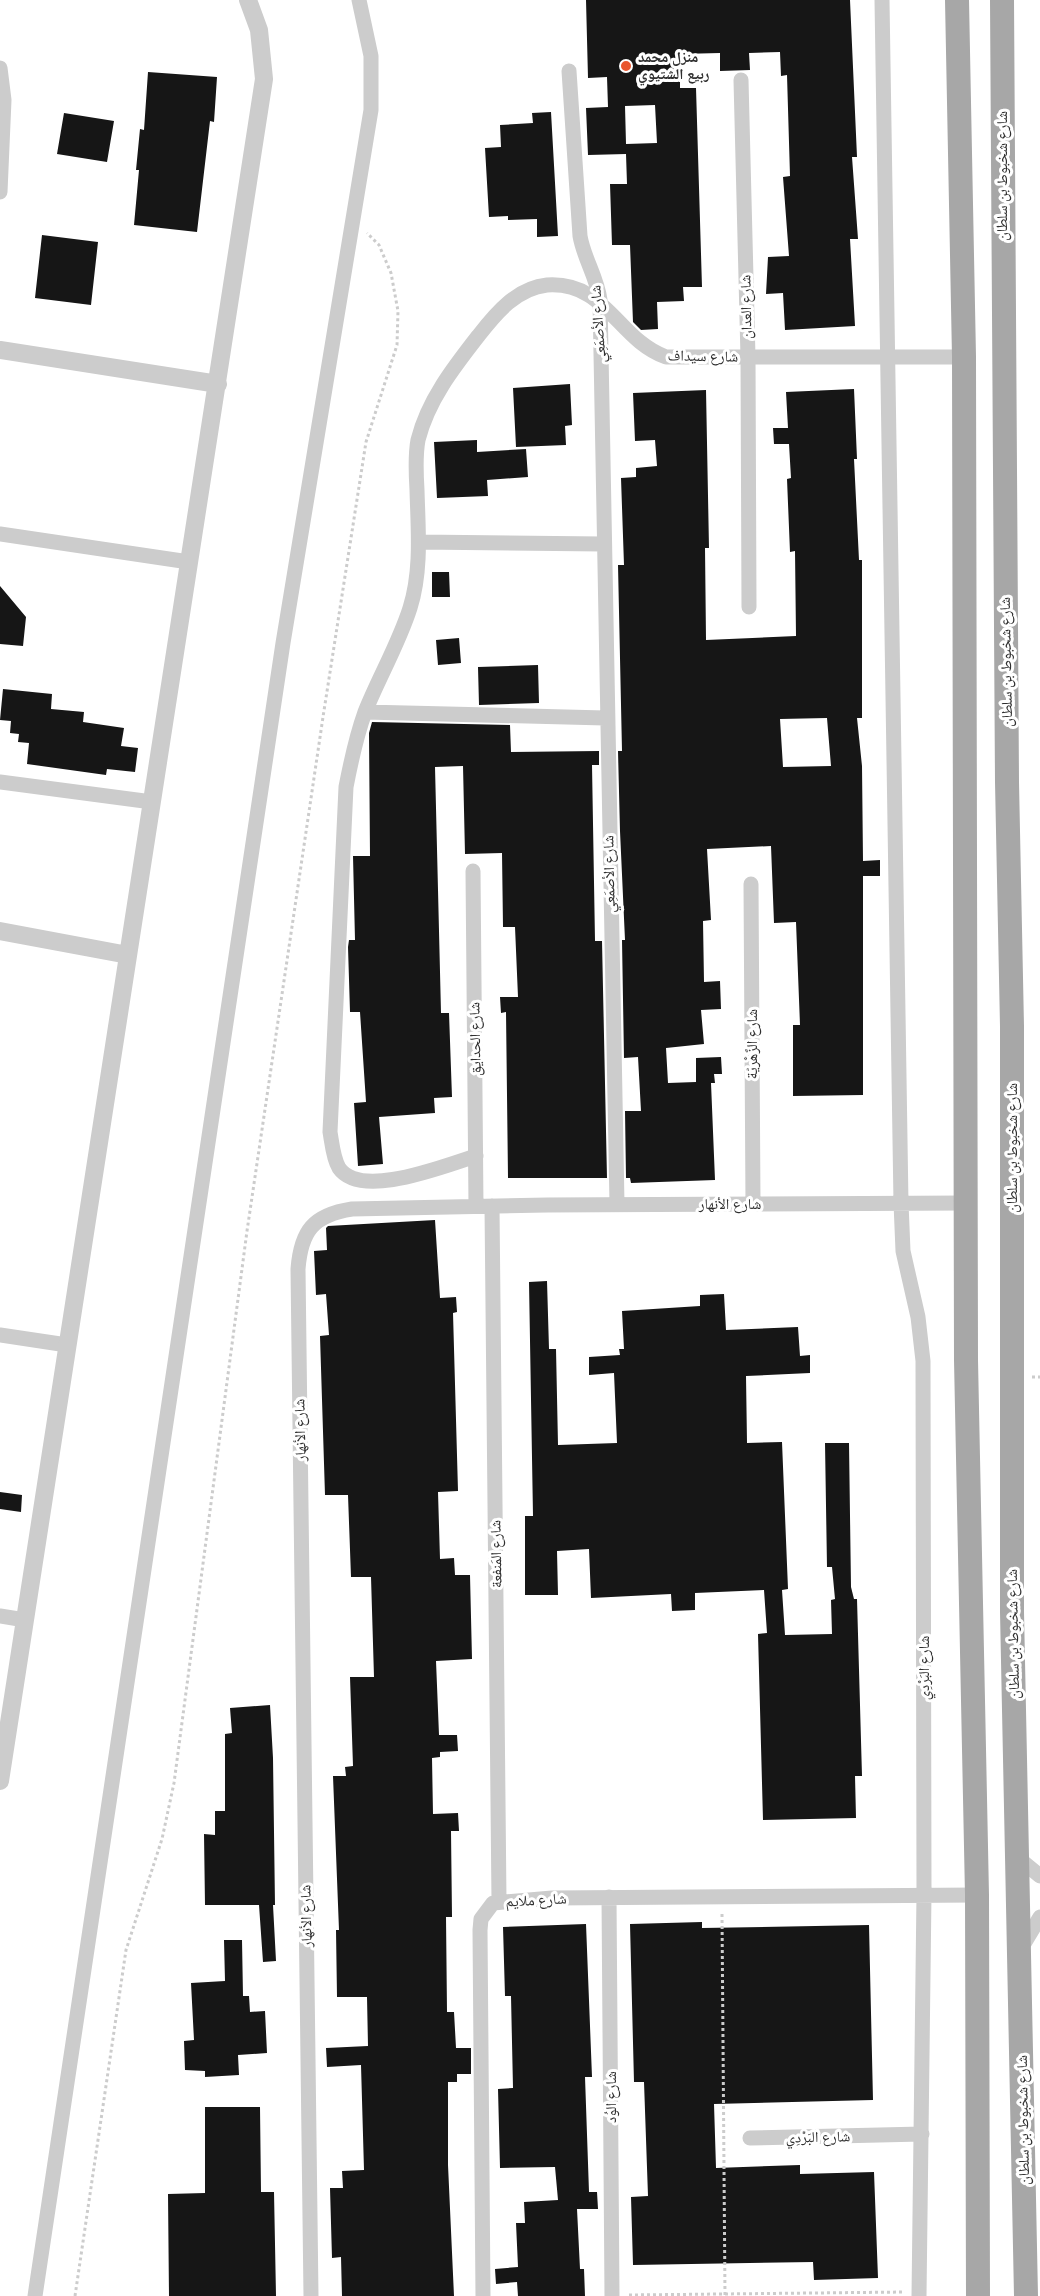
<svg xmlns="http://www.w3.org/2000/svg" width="1040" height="2296" font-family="'Roboto Condensed','Noto Naskh Arabic',sans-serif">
  <rect width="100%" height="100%" fill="#fff"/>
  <path fill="#161616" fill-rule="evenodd" d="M586,0H850L857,157H852L858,239H850L855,326L785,330L783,293L766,294L768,257L789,256L783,177L790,176L787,75L781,76L780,52L749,53L750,70L720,71V53L680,54V88H696L702,287H683L684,301L657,302L658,329L641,330L633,322L630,245H612L610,184H627L626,154L588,155L586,108L608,107L607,77L588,78ZM655,105L657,143L626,144L625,106Z
    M148,72L217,77L214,122L210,121L197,232L134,225L139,170H136L140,129L144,130Z
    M551,112L558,236L537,237V219L508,220V216L489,217L485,148L501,147L500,125L533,123L532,113Z
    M64,113L114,121L107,162L57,154Z
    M42,235L98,242L91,305L35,298Z
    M570,384L572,425L565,426L566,445L516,447L513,388Z
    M854,389L857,459H854L859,560H862V718H857L862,766L863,861L880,860V876H863V1095L793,1096V1025H800L796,922L774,923L771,846L707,849L711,920L703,921L704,982L720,981L721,1009L701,1010L704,1044L666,1048L668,1083L696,1082V1058L721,1057L722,1074H714L715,1083H711L715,1180L631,1183L630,1178H626L625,1111H641L638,1057L624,1058L622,940H625L620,831L618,751H622L618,565H624L621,478L636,477V468L657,466L655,440L635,441L633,393L706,390L709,548H705L706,640L796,636L795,551L790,552L787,479L791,478L789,444H774L773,428H788L786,392ZM827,718L831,766L783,767L780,719Z
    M477,440V452L526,449L528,477L487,480L488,496L437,498L434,442Z
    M432,572H449L450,597H432Z
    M0,586L26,617L23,646L0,644Z
    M459,638L461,663L438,665L436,640Z
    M538,665L539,703L479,705L478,667Z
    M3,689L52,694L51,709L84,712L83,722L124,728L121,746L138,748L135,772L107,769L106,775L27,764L29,743L18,742L19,734L10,733L11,721L0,720Z
    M372,722L510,725L511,752L599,751V765H592L595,941H602L607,1178H508L506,1012L501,1013L500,997H518L515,927H503L502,853L465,854L463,766L435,767L441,1013H449L452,1097L434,1098L435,1113L379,1117L383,1164L358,1166L354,1103L366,1102L360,1012H350L348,947L349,940H355L353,856H370L369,733Z
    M435,1220L440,1298L456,1297L457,1312L453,1313L458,1491L438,1492L440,1559L454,1558L455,1575H470L472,1659L436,1661L439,1735H457L458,1751L440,1752V1757L432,1758L433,1814L458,1813L459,1831H451L452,1917H446L447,2012H454L456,2048H471V2074H457V2082H448V2165L454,2296H342L341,2257L332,2258L330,2188H343L342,2171L364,2170L361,2065L327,2067L326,2048L368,2046L367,1997H337L336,1930H339L333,1776H346L345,1767L353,1766L350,1677H374L371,1577H351L348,1495H325L320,1336L329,1335L326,1294L316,1295L314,1251L327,1250L326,1228L328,1226Z
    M547,1281L549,1349H556L558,1445L617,1443L614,1373L589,1375V1357L620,1355L619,1349H624L622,1311L700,1306V1295L724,1294L726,1330L798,1327L800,1356L810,1355V1373L746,1376L747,1443L782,1442L788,1589L782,1590L785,1635L832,1634L831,1600L835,1599L832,1567H827L825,1443H849L851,1587L854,1599H857L862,1776H855L856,1818L763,1820L758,1634L767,1633L764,1590L695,1593V1610L672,1611L671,1594L591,1598L589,1549L557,1551L558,1595H525V1516H533L529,1282Z
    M0,1492L22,1495L21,1512L0,1509Z
    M270,1705L273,1758L275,1905H273L276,1961L263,1962L259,1905H205L204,1834L215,1835V1811H225V1734L232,1733L230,1708Z
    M702,1922V1928L869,1925L873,2100L714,2104L716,2168L800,2165V2174L874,2172L878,2278L814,2280L813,2262L633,2265L631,2197L648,2196L644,2082H634L630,1924Z
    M586,1924L592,2077H585L589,2192H597L598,2209H577L580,2269H584L585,2296H518L517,2282L496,2284L495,2269L518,2267L516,2223H525L524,2202L558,2200L555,2167L500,2168L498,2089L513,2088L511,1996H505L503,1927Z
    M224,1940H242L243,1996H249L250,2012L265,2011L267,2053L238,2055L239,2075L205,2077V2071L185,2070L184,2041L194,2040L191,1983L225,1981Z
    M205,2107H260L261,2192H274L276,2296H169L168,2194L205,2193Z"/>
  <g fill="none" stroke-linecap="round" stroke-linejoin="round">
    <path stroke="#ccc" stroke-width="3" stroke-dasharray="3 3" stroke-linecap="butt" d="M1032,1377H1040
      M722,1914L725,2296
      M629,2295L905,2292
      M75,2296L126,1950L162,1839L174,1783L247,1231L323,717L366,442L397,345L398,311L391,273L379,245L367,233"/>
    <path stroke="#ccc" stroke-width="15" d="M882,0L901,1203L903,1251L918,1317L923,1361L924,1894L919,2296
      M0,68L4,100L0,192
      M569,71L580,236C584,259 597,277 600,300L617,1204
      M741,80L748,357L749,607
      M0,534L189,562
      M419,542L602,544
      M365,712L605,718
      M0,782L152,802
      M473,871L476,1206
      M751,884L753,1204
      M476,1156C446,1165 361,1200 339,1168C333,1158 332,1143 330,1132L346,787C351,761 356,737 365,712C379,677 399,643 410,608C422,570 418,529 417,490C416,474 415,456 418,440C428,400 454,367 479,335C496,313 517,288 547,285C606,281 618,340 666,357H964
      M492,1206L499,1901
      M0,1335L67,1345
      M0,1616L25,1620
      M1017,1857L1040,1876
      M609,1897L612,2296
      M1022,1947L1040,1917
      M750,2138L922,2134
      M35,2296L283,643L371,110V56L359,0
      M311,2296L298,1269C301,1231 313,1215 352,1209L547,1205L966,1203
      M483,2296L480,1930L481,1919L493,1903L552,1898L977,1895"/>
    <path stroke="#ccc" stroke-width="18" d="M0,350L218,384
      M0,931L128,955
      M0,1781L264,79L259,30L248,0"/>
    <path stroke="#a7a7a7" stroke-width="24" d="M957,0L964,357L966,1360L977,1895L978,2296
      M1002,0L1007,782L1012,1026V1612L1026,2296"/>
  </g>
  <circle fill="#e9552d" stroke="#fff" stroke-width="2" cx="626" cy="66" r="6"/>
  <g text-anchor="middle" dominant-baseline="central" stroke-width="6" stroke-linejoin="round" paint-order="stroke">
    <g font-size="15" font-weight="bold" fill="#2f2f2f" stroke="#fff" text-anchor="start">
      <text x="638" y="57">منزل محمد<tspan x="638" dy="17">ربيع الشتيوي</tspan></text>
    </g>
    <g font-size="15" fill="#2f2f2f" stroke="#fff">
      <text transform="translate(1002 176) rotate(-90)">شارع شخبوط بن سلطان</text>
      <text transform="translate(746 307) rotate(-91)">شارع العدان</text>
      <text transform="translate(598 324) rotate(-94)">شارع الأصمَعِي</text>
      <text transform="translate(703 356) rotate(1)">شارع سيداف</text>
      <text transform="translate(1006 662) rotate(-91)">شارع شخبوط بن سلطان</text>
      <text transform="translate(609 874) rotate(-91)">شارع الأصمَعِي</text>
      <text transform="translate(475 1039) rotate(-91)">شارع الحدايق</text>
      <text transform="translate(752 1044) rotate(-90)">شارع الزَّهْريّة</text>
      <text transform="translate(1012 1148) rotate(-90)">شارع شخبوط بن سلطان</text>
      <text x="730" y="1204">شارع الأنهار</text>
      <text transform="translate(300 1430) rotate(-91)">شارع الأنهار</text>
      <text transform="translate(496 1554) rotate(-91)">شارع المَنفعة</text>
      <text transform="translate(1013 1634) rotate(-91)">شارع شخبوط بن سلطان</text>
      <text transform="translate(924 1668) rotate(-90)">شارع البَرْدِي</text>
      <text transform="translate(536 1900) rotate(-3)">شارع ملايم</text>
      <text transform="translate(306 1916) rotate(-91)">شارع الأنهار</text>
      <text transform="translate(611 2097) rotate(-90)">شارع الوُد</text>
      <text transform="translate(1023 2120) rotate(-91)">شارع شخبوط بن سلطان</text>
      <text transform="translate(818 2137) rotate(-1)">شارع البَرْدِي</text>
    </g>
  </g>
</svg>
